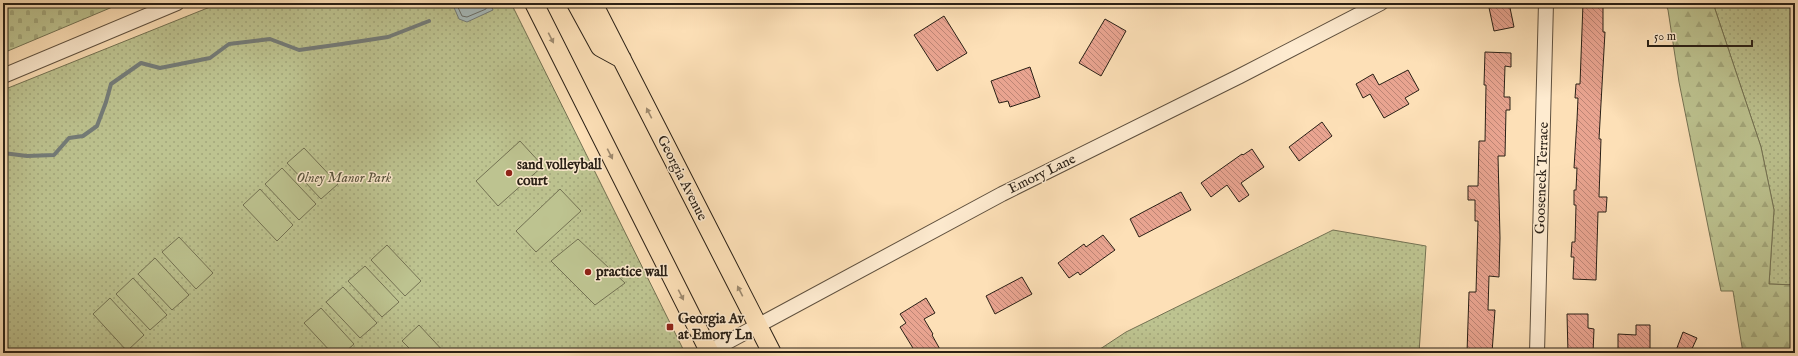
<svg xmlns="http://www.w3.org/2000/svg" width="1798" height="356" font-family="'IM FELL English',serif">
  <defs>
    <pattern id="grass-dots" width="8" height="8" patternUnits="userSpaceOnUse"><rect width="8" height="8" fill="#bdc390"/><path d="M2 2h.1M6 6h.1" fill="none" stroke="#a3a77b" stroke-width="1.8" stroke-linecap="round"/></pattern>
    <pattern id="forest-firs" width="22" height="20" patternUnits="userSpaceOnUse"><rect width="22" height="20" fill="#bdc390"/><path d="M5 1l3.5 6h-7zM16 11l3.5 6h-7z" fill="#a3a77b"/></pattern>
    <pattern id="cemetery-stones" width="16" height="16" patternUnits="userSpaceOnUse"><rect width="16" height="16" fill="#bdc390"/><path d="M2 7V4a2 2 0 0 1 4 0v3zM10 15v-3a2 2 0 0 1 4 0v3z" fill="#a3a77b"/></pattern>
    <pattern id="building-back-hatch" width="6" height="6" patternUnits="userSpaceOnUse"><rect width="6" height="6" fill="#e9a490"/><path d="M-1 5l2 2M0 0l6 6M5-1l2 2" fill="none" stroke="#bd8575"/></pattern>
  </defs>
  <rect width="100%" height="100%" fill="#fde0b7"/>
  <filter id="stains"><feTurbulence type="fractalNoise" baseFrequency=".005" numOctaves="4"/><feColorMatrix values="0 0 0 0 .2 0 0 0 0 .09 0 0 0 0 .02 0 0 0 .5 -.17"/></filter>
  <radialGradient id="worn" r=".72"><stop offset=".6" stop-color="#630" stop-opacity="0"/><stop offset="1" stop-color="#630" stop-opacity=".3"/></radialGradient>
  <path fill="url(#grass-dots)" stroke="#747253" d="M220,3H511L685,353H3V90Z
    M1713,3H1795V285L1769,284L1774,210L1761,147Z
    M1333,230L1426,246L1419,353H1094L1126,332Z"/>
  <path fill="url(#forest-firs)" stroke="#747253" d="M1665,3H1713L1761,147L1774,210L1769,284L1795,285V353H1743L1733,291H1721L1679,82L1668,10Z"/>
  <path fill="url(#cemetery-stones)" stroke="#747253" d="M3,3H122L3,53Z"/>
  <path fill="#bdc390" stroke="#747253" d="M520,141L543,166L498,206L476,181Z
    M304,148L338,184L321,199L287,163Z
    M282,168L316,204L299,220L265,184Z
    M260,189L293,225L277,241L243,205Z
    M560,189L581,211L536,252L516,231Z
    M179,237L213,273L196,289L162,252Z
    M578,239L625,283L595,305L551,261Z
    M387,245L421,281L405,296L371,260Z
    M155,258L189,295L172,310L138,274Z
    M365,266L399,302L382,317L348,281Z
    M133,278L167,315L150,330L116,294Z
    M343,287L377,323L360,338L326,302Z
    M110,298L144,335L127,351L93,314Z
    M321,308L354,344L344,353H332L304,323Z
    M419,325L445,353H414L402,341Z"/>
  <path fill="#a6babb" stroke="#747c79" d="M452,3H490L493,10L467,22L459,19Z"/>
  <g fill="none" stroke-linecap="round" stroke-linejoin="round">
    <path stroke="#686d68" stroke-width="1" d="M456,3L462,16L467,17L486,9L487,3"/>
    <path stroke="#747c79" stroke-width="4" d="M3,153L27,156L54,155L69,138L83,136L97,126L106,102L111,84L141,63L160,68L210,58L229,44L270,39L299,50L342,44L388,37L429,21"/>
  </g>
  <path fill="url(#building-back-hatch)" stroke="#2a2016" d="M1488,3H1509L1514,27L1494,31Z
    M1583,3H1603V32H1605L1599,139H1601L1599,197H1607L1606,212H1598L1596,280L1573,279L1574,257H1571L1572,242H1575L1576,205H1574V190H1576L1577,168H1574L1577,120L1578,98H1575L1576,84H1580Z
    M944,16L967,53L937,71L914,35Z
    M1105,19L1126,31L1101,76L1079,63Z
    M1485,52L1511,53V67L1505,66L1504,97H1510V110H1506L1505,156H1498L1500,238L1499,277L1489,276L1488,310H1495L1492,353H1467L1469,292H1476L1478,221H1475V200H1468V186H1478L1479,141H1485L1486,85H1484Z
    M1030,67L1040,97L1010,107L1008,101L999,103L991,81Z
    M1408,70L1419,90L1405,98L1409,104L1384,118L1370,94L1363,98L1356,84L1373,74L1379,85Z
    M1322,122L1332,136L1299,161L1289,147Z
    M1252,149L1264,167L1241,183L1249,195L1239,202L1227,185L1211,197L1201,183L1242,154L1243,155Z
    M1181,192L1191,210L1139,237L1130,219Z
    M1103,235L1115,250L1080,275L1078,272L1069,278L1058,263L1084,244L1086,247Z
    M1022,277L1032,294L995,314L986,296Z
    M926,298L935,313L924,319L933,334L932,335L942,353H916L900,327L906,323L900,314Z
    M1567,314H1588V328L1594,329L1593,353H1568Z
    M1636,325H1650V353H1618V334L1636,335Z
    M1683,332L1697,338L1690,353H1675Z"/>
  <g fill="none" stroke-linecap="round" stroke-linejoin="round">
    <g stroke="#5f503e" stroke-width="16">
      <path id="minor" d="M3,76L177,3
        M707,353L1002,194L1240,76L1381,3
        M1537,353L1546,3"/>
    </g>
    <g stroke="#2a2016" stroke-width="20">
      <path id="major" d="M534,3L710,353
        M576,3L600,47L622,59
        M593,3L772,353"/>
    </g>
    <use href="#minor" stroke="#feebd0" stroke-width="14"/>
    <use href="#major" stroke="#fde0b7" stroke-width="18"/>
  </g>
  <defs><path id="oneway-solid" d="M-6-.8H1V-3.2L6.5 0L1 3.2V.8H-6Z"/></defs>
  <g fill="#9e8a6f">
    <use href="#oneway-solid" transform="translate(551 38) rotate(63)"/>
    <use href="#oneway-solid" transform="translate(649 113) rotate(-117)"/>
    <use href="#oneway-solid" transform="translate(610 154) rotate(63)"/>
    <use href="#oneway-solid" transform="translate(740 291) rotate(-117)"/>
    <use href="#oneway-solid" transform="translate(681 295) rotate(63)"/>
  </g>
  <g fill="#8f2418" stroke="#feebd0" stroke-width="1.5">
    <circle cx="509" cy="173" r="4"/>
    <circle cx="588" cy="272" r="4"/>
    <rect x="666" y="323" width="8" height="8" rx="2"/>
  </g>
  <g text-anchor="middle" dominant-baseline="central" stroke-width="3" stroke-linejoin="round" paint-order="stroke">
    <g font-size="14" font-weight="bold" fill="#2a2016" stroke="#feebd0" text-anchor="start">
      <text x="517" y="165">sand volleyball<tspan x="517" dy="16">court</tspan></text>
      <text x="596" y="272">practice wall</text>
      <text x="678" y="319">Georgia Av<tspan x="678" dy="16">at Emory Ln</tspan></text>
    </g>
    <g font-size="14" fill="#2a2016" stroke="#feebd0">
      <text transform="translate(1042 174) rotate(-26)">Emory Lane</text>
      <text transform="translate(682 178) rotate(63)">Georgia Avenue</text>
      <text transform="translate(1542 178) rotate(-88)">Gooseneck Terrace</text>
    </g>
    <g font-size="14" font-style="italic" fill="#56513b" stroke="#feebd0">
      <text x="344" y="178">Olney Manor Park</text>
    </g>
  </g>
  <rect width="1798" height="356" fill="none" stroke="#fde0b7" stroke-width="16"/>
  <rect x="4" y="4" width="1790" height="348" fill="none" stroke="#2a2016" stroke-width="2"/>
  <rect x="8" y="8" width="1782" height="340" fill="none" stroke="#2a2016"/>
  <path d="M1648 40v6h104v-6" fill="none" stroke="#2a2016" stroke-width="2"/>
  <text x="1654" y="40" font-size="12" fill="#2a2016" stroke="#feebd0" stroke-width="3" paint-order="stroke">50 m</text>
  <rect width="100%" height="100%" filter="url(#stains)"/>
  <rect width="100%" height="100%" fill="url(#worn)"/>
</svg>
